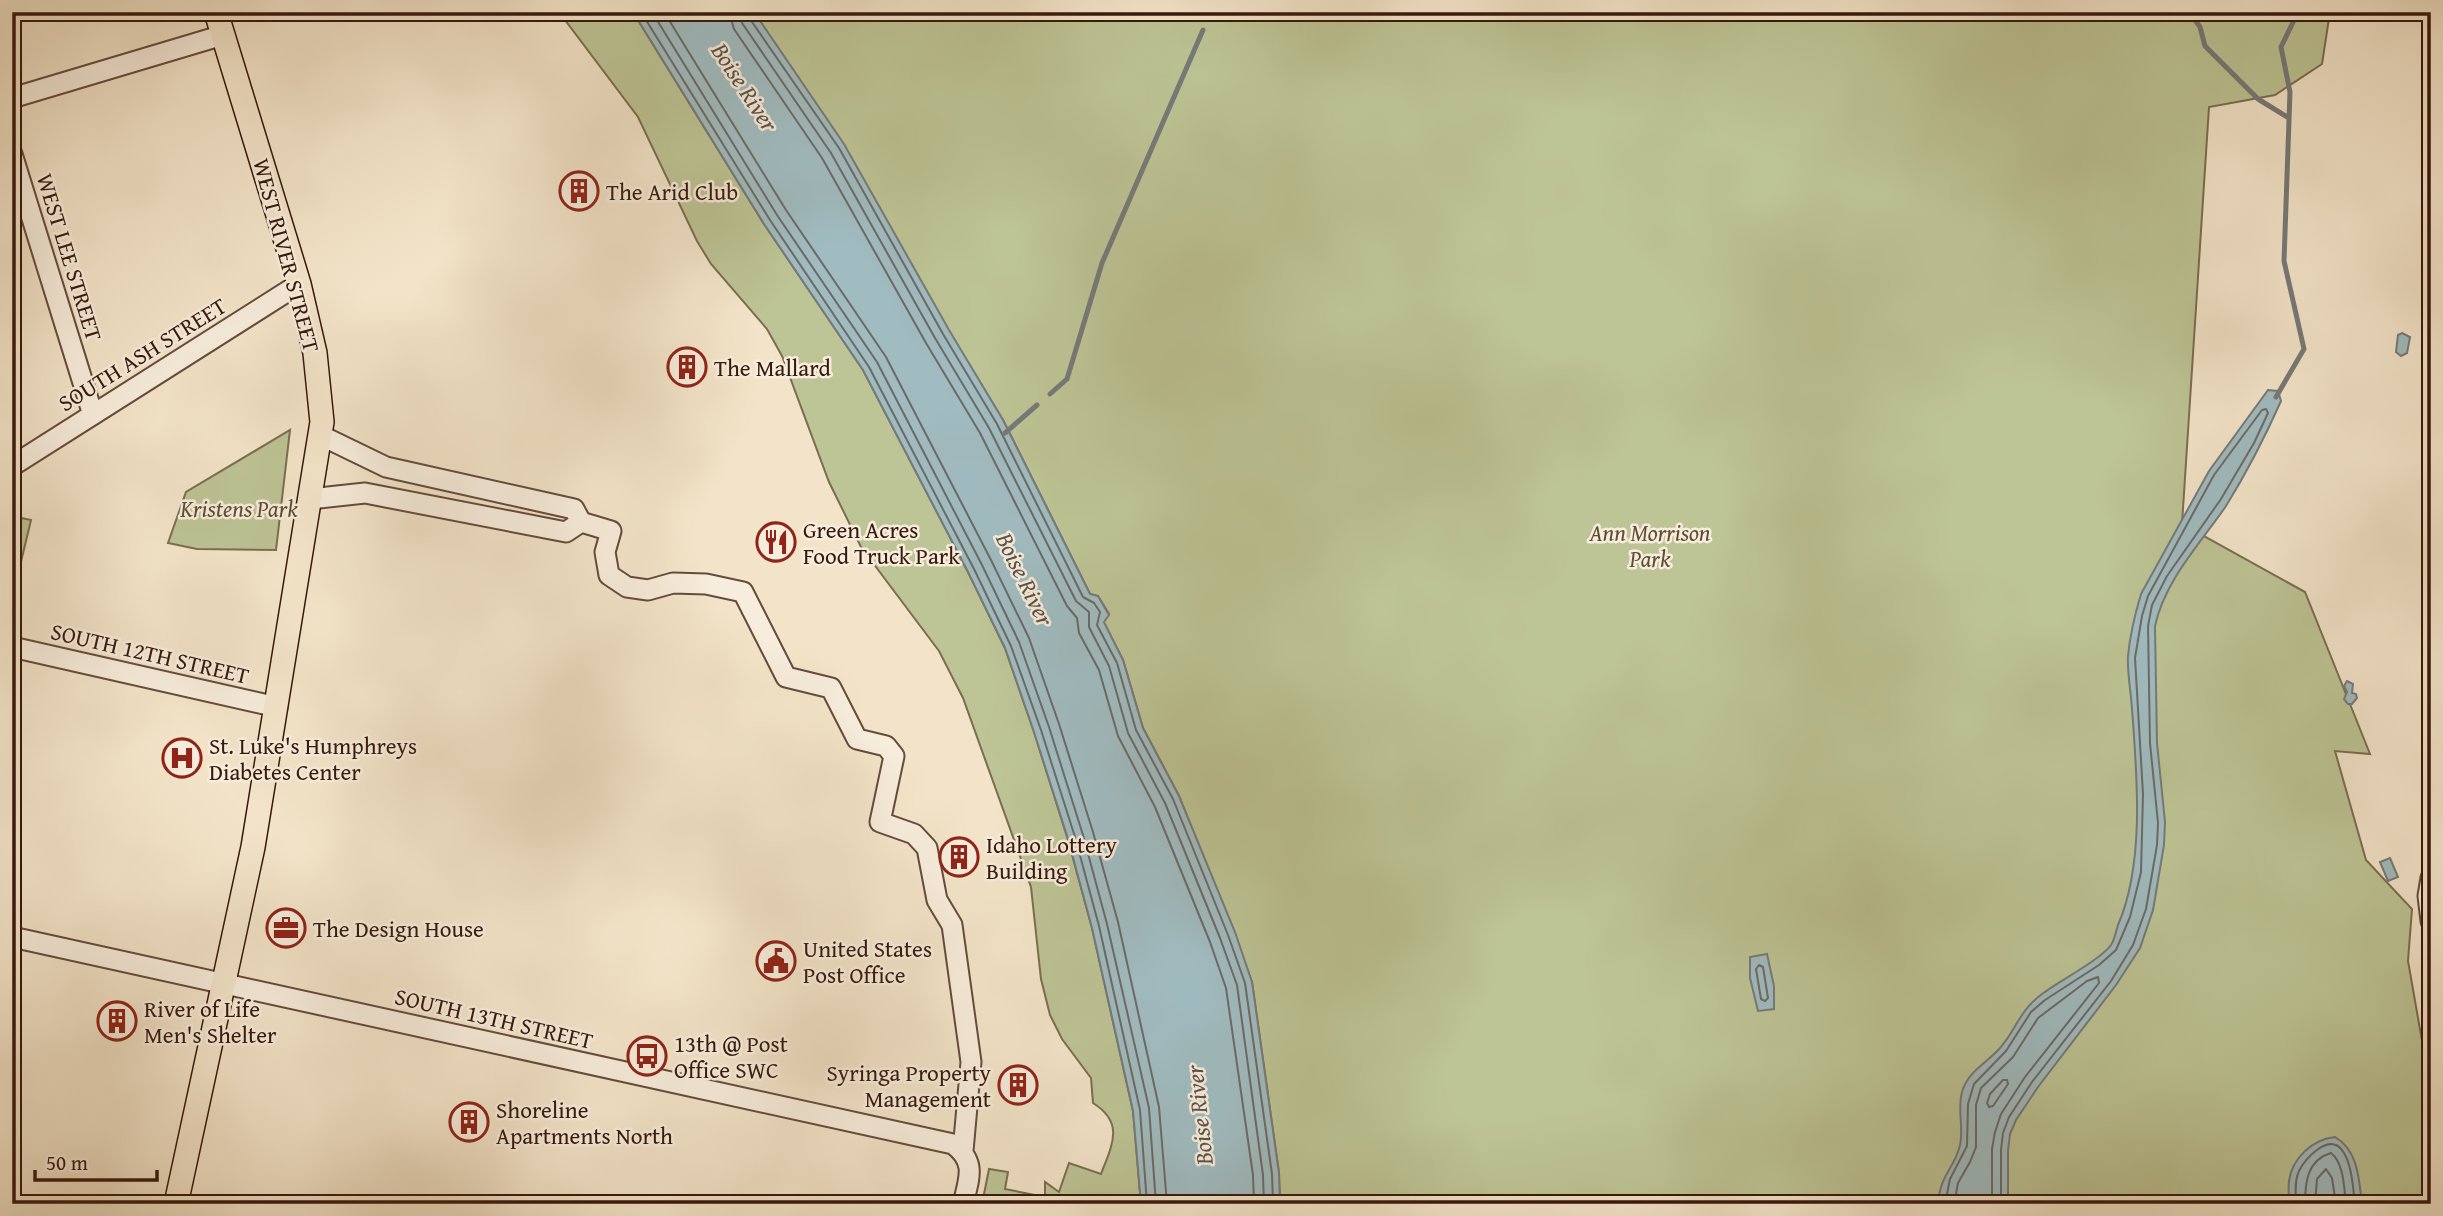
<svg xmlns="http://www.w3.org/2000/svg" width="2443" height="1216" font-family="'Gentium Book Plus',serif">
  <rect width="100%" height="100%" fill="#f3e4c9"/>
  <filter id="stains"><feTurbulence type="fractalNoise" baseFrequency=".00286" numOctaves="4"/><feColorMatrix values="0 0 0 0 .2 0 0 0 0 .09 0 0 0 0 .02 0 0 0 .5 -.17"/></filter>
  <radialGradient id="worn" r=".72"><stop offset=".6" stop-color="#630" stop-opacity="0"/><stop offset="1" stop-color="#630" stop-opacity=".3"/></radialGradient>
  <path fill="#bdc495" stroke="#7a6e50" stroke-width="2" d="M559,12H633L764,224L863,370L968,572L1005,648L1034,732L1068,840L1092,928L1133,1111L1141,1204H982L989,1169L1008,1172L1005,1189L1045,1197V1182L1059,1192L1069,1163L1101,1174C1112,1145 1125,1123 1093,1103L1091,1078L1062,1039L1050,1015L1041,979L1031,887L963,698L939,651L861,547L829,482L782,356L767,329L711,264L697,241L638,117Z
    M754,12H2330L2322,64L2275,95L2209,107L2182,524L2305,592L2370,754L2335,751L2366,860L2412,909L2408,961L2431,1092V1204H1280L1279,1173L1252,982L1179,796L1143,728L1123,660L1103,622L1109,614L1098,596L1090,594L1003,420Z
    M290,430L276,550L197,549L168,543L186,492Z
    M12,516L31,520L20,566L12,564Z"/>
  <path fill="#a0bcc1" stroke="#767a79" stroke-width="2" d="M633,12H754L844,144L949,330L1003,420L1090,594L1098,596L1109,615L1104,622L1123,660L1143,728L1179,796L1235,932L1252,982L1279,1173L1280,1204H1141L1133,1111L1092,928L1068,839L1034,732L1005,648L968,572L863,370L764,224Z
    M2402,333L2410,337L2407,353L2401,356L2396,352L2398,335Z
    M2268,390L2278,391L2281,401C2265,437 2247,472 2226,506C2200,544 2165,580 2155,626L2157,743L2165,822L2164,845L2153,910L2140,948L2116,985L2038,1087L2016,1120L2010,1134L2008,1151V1204H1938C1940,1174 1955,1168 1960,1145C1964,1128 1957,1109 1962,1092C1968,1071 1987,1063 2000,1048C2017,1029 2018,1012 2042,994C2059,981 2100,960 2111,945C2115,939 2116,931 2118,925C2145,863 2137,775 2132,709C2131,692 2127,673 2128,656C2130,635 2135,614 2141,594L2209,471Z
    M2347,681L2353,684L2352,693L2356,694L2357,698L2352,704H2348L2344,699L2347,692L2344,686Z
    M2390,858L2398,877L2388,881L2380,862Z
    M1767,954L1774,986V1009L1758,1011L1750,978V957Z
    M2335,1137C2358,1150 2359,1179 2362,1204H2289C2289,1196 2288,1188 2289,1181C2292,1158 2313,1139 2335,1137Z"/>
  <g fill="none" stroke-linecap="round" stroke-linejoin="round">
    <path stroke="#6c6a66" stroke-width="2" d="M641,12L770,220L869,367L974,569L1011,646L1041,730L1075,837L1099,926L1140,1110L1147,1204
      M652,12L777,215L877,362L982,565L1019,642L1049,727L1083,835L1107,924L1149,1108L1156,1204
      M664,12L786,210L886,357L991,560L1029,638L1059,724L1093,832L1118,922L1159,1107L1167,1204
      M729,12L734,29L822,158L926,343L980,433L1067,606L1077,618L1079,633L1099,670L1118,736L1155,807L1210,942L1226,988L1253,1175L1254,1204
      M740,12L742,23L831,153L935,338L989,428L1076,601L1089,612V627L1109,666L1128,733L1165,803L1220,938L1237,985L1263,1175L1264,1204
      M749,12L750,19L839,148L943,334L997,424L1083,597L1094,603L1100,612L1097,625L1117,663L1136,730L1173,799L1228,935L1245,983L1272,1174L1273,1204
      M1759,965L1763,967L1768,998L1765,1001L1761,999L1756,969Z
      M2003,1080H2007L2008,1084L1993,1106L1989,1107L1987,1103L1990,1094Z
      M1945,1204L1950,1179L1967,1146L1968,1104L1974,1084L2006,1051L2031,1012L2045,1000L2099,965L2116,950L2130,917L2141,872L2143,794L2135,658L2142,616L2148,596L2214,475L2262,410L2266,409L2268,413L2254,443L2221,499L2167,576L2152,605L2148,626L2150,743L2158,823L2157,845L2146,909L2133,945L2111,981L2032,1082L2009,1117L2003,1133L2001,1150V1204
      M1954,1204L1958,1183L1970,1162L1976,1147V1105L1981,1088L2013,1057L2038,1018L2087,981L2098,977L2099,983L2025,1077L2001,1114L1995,1132L1992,1149V1204
      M2296,1204C2296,1193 2294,1181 2299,1171C2305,1158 2329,1133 2342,1150C2352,1163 2353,1188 2355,1204
      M2305,1204C2305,1183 2307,1160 2331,1153C2344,1163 2344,1188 2346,1204
      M2315,1204L2317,1179L2326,1169L2332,1178L2336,1204"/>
    <path stroke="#767a79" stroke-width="5" d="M2189,12L2200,27L2205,46L2258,99L2289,118
      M1050,394L1067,379L1102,263L1203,30
      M2276,397L2304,349L2284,261L2290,92L2281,47L2298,12
      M1005,433L1037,405"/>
    <g stroke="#664b3b" stroke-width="23">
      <path id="minor" d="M12,98L223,35
        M12,154L93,415
        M320,435L386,467L574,509L581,522L611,531L605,552L609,575L627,587L648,590L673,583L706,584L743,592L786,677L831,688L857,739L886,746L894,756L880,822L914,834L927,848L937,900L952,925L971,1062L963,1151
        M12,466L299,284
        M310,499L365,493L566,532L581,522
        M12,647L277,707
        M2431,878L2428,896L2431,921
        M12,937L953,1144C977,1162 969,1178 963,1204"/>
    </g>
    <g stroke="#37180c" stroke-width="26">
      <path id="major" d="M176,1204L253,847L322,422L315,353L299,284L216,12"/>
    </g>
    <use href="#minor" stroke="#f7eddc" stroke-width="19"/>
    <use href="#major" stroke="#f3e4c9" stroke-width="23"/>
  </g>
  <defs>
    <g id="building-ring" transform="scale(2.0125)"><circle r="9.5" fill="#f7eddc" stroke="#8f2418" stroke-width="1.5"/><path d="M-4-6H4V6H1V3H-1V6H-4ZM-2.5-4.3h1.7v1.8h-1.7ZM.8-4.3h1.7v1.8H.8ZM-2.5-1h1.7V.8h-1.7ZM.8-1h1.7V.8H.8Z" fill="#8f2418"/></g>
    <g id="restaurant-ring" transform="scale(2.0125)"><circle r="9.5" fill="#f7eddc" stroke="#8f2418" stroke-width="1.5"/><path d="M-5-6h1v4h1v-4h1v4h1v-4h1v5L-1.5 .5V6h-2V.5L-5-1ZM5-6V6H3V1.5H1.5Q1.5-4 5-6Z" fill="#8f2418"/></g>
    <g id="hospital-ring" transform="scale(2.0125)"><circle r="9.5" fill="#f7eddc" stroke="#8f2418" stroke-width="1.5"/><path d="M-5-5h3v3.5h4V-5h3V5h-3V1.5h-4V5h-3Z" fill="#8f2418"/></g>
    <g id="office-ring" transform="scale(2.0125)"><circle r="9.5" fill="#f7eddc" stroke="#8f2418" stroke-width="1.5"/><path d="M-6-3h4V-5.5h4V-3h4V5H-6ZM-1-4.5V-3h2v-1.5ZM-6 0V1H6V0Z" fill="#8f2418"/></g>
    <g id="civic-ring" transform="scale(2.0125)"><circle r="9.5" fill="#f7eddc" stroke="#8f2418" stroke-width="1.5"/><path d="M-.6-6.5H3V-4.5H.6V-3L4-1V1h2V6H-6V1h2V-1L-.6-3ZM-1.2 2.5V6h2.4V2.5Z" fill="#8f2418"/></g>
    <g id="bus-ring" transform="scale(2.0125)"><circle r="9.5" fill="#f7eddc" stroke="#8f2418" stroke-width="1.5"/><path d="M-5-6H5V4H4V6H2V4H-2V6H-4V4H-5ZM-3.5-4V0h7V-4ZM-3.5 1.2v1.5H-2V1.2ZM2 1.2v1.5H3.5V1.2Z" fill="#8f2418"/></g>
  </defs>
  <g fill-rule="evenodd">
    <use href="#building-ring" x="579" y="191"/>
    <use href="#building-ring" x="687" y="367"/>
    <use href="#restaurant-ring" x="776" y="542"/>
    <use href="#hospital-ring" x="182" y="758"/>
    <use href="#building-ring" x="959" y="857"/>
    <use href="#office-ring" x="286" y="928"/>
    <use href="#civic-ring" x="776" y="961"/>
    <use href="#building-ring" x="117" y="1021"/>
    <use href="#bus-ring" x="647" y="1056"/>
    <use href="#building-ring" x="1018" y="1085"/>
    <use href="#building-ring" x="469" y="1122"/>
  </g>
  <g text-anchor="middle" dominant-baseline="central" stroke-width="5" stroke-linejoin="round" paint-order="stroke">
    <g font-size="23" fill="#37180c" stroke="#f7eddc" text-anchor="start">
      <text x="606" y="191">The Arid Club</text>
      <text x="714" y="367">The Mallard</text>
      <text x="803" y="529">Green Acres<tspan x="803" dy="26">Food Truck Park</tspan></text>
      <text x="209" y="745">St. Luke's Humphreys<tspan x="209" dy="26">Diabetes Center</tspan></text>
      <text x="986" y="844">Idaho Lottery<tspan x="986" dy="26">Building</tspan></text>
      <text x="313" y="928">The Design House</text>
      <text x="803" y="948">United States<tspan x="803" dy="26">Post Office</tspan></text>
      <text x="144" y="1008">River of Life<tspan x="144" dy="26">Men's Shelter</tspan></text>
      <text x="674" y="1043">13th @ Post<tspan x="674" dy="26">Office SWC</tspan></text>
      <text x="991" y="1072" text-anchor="end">Syringa Property<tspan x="991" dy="26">Management</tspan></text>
      <text x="496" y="1109">Shoreline<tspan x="496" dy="26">Apartments North</tspan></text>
    </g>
    <g font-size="23" fill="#37180c" stroke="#f7eddc">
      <text transform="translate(287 255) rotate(75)">WEST RIVER STREET</text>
      <text transform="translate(70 257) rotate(73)">WEST LEE STREET</text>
      <text transform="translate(142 354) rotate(-32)">SOUTH ASH STREET</text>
      <text transform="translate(150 653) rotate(13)">SOUTH 12TH STREET</text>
      <text transform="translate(494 1018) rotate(13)">SOUTH 13TH STREET</text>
    </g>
    <g font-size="23" font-style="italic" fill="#5f4c35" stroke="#f7eddc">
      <text x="239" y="508">Kristens Park</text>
      <text x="1650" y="532">Ann Morrison<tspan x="1650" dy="26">Park</tspan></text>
    </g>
    <g font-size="24" font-style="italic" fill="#5c514b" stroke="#f7eddc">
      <text transform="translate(745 87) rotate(57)">Boise River</text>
      <text transform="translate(1025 579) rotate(64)">Boise River</text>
      <text transform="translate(1199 1115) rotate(-96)">Boise River</text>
    </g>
  </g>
  <rect width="2443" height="1216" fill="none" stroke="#f3e4c9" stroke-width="42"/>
  <rect x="14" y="14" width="2415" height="1188" fill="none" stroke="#37180c" stroke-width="3.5"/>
  <rect x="21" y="21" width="2401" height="1174" fill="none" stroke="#37180c" stroke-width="2"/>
  <path d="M35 1170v10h122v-10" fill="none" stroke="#37180c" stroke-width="3.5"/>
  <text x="46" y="1170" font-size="21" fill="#37180c" stroke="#f7eddc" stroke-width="5" paint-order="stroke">50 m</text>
  <rect width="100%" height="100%" filter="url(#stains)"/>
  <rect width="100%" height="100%" fill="url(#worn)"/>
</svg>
